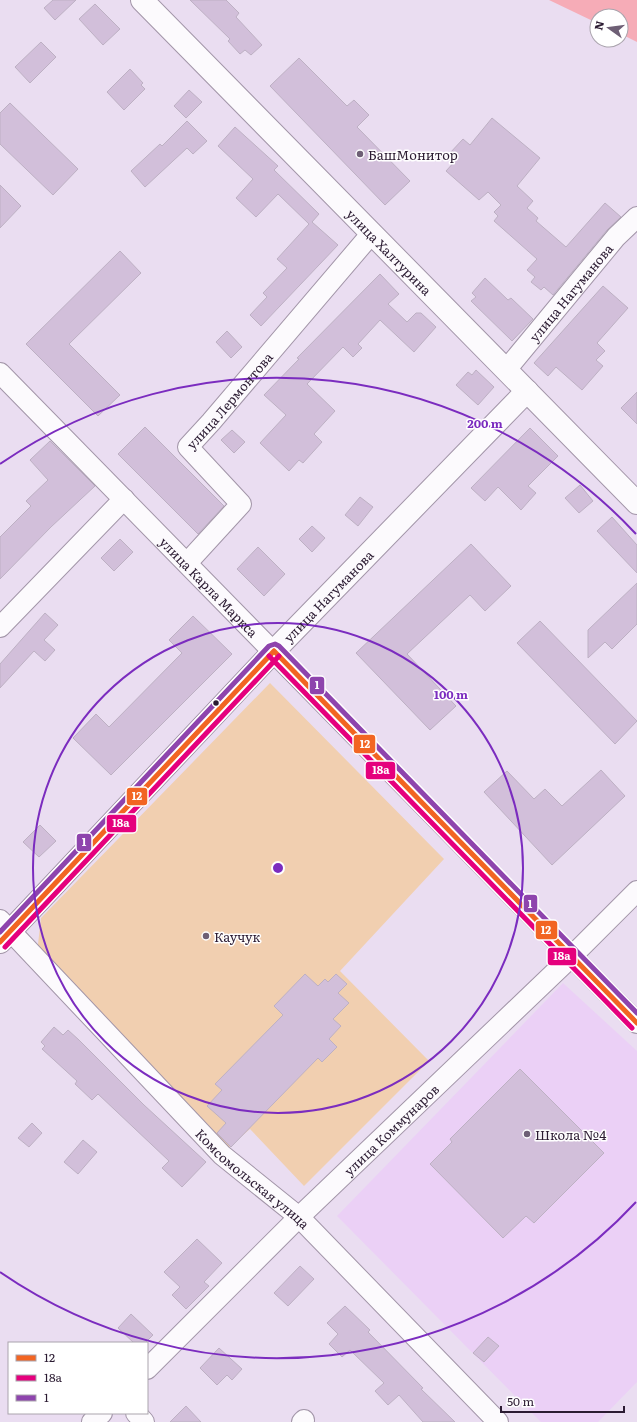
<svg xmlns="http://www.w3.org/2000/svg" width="637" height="1422" font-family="Literata,serif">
  <rect width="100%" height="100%" fill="#eaddf1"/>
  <path fill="#ebd0f6" d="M563,983L637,1051V1382L598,1422H541L337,1216Z"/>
  <path fill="#f1cfb0" d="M270,683L444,859L340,971L429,1061L304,1186L250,1129L228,1148L37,953L41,918Z"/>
  <path fill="#f6acb7" d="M549,0H637V42L621,34V16H597V23Z"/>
  <path fill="#d2bfda" stroke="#bdb0c3" d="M53,0H76L55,20L44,8Z
    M190,0H226L239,13L236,17L262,45L251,55L245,50L240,54L228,41L230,39Z
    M95,4L120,29L103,45L79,19Z
    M41,42L56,57L30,83L15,67Z
    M299,58L347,106L354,100L369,115L357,127L410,181L385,205L270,86Z
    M130,69L143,83L141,85L145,89L124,110L107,92Z
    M189,90L202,102L186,118L174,106Z
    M10,103L78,169L53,195L0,144V113Z
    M492,118L540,158L517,186L533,201L527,208L538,218L536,221L566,247L605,203L621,217L607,230L553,295L544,287L541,290L531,282L535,277L527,270L537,259L494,221L498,216L494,212L501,205L488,192L479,200L446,171L456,160L449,154L463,139L470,145Z
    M187,121L207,141L193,154L187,148L145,187L131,171L160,144L162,146Z
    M235,127L278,166L274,170L319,214L312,222L338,245L261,326L250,315L267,297L263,293L287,268L277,259L309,224L278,194L256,217L236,198L253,179L218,146Z
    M0,185L21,206L0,228Z
    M120,251L141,273L69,344L120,395L98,416L26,344Z
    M380,274L399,294L388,304L407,322L416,313H421L436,327L414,352L380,320L358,344L362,348L353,357L343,347L307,384L335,411L314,434L322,442L303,463L299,460L289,471L260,443L286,415L264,395L299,359L297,358Z
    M485,278L508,300L511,298L533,319L512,341L471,301L476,297L472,293Z
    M603,286L628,308L597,343L605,351L596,360L603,366L582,390L556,367L548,376L534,363Z
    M227,331L242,347L231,358L216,342Z
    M476,370L494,387L478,405L456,385L468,372L472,375Z
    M637,392V424L621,408Z
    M145,427L224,506L198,534L118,454Z
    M530,428L558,456L528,486L536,493L521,510L498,487L485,501L471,488Z
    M232,430L245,442L234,453L221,440Z
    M50,441L95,486L51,527L0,579V537L31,506L26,501L48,480L30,460Z
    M580,485L593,501L579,513L565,498Z
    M360,497L373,507L358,526L345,515Z
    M612,517L637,545V573L597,531Z
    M312,526L325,538L312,552L299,539Z
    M120,539L133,552L114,571L101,558Z
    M471,544L511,586L485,611L470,595L407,654L456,706L430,730L356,653Z
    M258,547L285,574L264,596L237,569Z
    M637,583V624L612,649L605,642L588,658V630Z
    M45,613L58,625L44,640L55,650L45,661L34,651L0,688V664Z
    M193,616L232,654L111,775L73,738L96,714L109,727L182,653L169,640Z
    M540,621L637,721L615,744L517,643Z
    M601,770L625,796L552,865L484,792L507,771L534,799L545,789L562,806Z
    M40,825L56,841L39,857L23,842Z
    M305,974L318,986L325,979L328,982L336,974L347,984L338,993L349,1003L333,1019L341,1026L329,1039L337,1047L322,1062L318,1058L231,1147L217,1133L226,1123L207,1106L222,1090L215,1084L283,1015L274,1006Z
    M54,1027L63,1035L68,1030L79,1040L144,1105L206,1162L182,1187L162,1168L169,1161L98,1094L92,1100L75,1084L77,1081L42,1049L45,1046L41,1042Z
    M520,1069L604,1153L534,1223L526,1216L503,1238L430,1164L452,1142L450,1139Z
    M32,1123L42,1133L29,1147L18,1138Z
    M83,1140L97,1152L78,1174L64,1162Z
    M197,1239L222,1263L204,1282L209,1286L186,1309L172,1295L180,1287L164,1272Z
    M300,1266L314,1279L288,1306L274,1293Z
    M345,1306L370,1330L368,1332L423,1388L421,1389L455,1422H423L399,1395L388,1405L375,1391L384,1383L350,1350L342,1357L329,1344L338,1334L327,1323Z
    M131,1314L153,1335L145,1343H134L118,1328Z
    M488,1337L499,1346L484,1362L473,1353Z
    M219,1348L242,1369L232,1380L227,1375L217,1385L200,1368Z
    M186,1406L201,1422H170Z"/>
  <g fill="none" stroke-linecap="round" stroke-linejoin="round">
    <g stroke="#a295a8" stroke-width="22">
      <g id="minor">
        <path id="s1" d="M506,370L616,237L637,217"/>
        <path id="s2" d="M0,373L637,1023"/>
        <path id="s3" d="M187,563L241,504L188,447L211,422L372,233"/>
        <path d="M0,627L124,499"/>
        <path id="s4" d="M0,920L222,1155L299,1217L498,1422"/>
        <path id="s5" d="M147,1369L299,1217L571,957L637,891"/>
        <path d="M136,1413L144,1422"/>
        <path d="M92,1422L102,1413"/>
        <path d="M302,1422L304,1420"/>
      </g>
    </g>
    <g stroke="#a295a8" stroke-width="24">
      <g id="major">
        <path id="s6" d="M142,0L637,503"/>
        <path id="s7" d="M0,942L274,651L527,391"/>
      </g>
    </g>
    <use href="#minor" stroke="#fcfafd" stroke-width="20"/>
    <use href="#major" stroke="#fcfafd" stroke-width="22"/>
    <g stroke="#fff" stroke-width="8">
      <path id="bus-1" d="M274,651L637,1023
        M0,942L274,651"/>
    </g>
    <g stroke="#fff" stroke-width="8">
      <path id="bus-2" d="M269,656L632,1028
        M5,947L279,656"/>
    </g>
    <g stroke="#fff" stroke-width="8">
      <path id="bus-3" d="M0,932L269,646L275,644L279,646L637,1013"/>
    </g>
    <use href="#bus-1" stroke="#f26522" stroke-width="5"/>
    <use href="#bus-2" stroke="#e5007d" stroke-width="5"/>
    <use href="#bus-3" stroke="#8e44ad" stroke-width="5"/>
  </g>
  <g fill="none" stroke="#7b2cbf" stroke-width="2">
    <circle cx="278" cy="868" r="245"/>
    <path d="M636 1202A490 490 0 0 1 0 1272M0 464A490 490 0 0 1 636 534"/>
  </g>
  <g fill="#6e5f75" stroke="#fff" stroke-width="1.5">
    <circle cx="360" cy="154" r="4"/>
    <circle cx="206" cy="936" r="4"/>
    <circle cx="527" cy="1134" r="4"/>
  </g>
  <circle fill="#2b1b32" stroke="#fff" stroke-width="1.5" cx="216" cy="703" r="3.5"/>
  <g text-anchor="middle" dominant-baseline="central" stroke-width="3" stroke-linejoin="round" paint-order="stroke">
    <g font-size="13" fill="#2b1b32" stroke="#fff" text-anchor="start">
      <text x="368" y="154">БашМонитор</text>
      <text x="214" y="936">Каучук</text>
      <text x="535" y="1134">Школа №4</text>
    </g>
    <g font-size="13" fill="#2b1b32" stroke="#fff">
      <text stroke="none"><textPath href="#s6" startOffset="353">улица Халтурина</textPath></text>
      <text stroke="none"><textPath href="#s1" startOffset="101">улица Нагуманова</textPath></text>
      <text stroke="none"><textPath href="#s3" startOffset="220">улица Лермонтова</textPath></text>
      <text stroke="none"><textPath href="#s2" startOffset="299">улица Карла Маркса</textPath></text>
      <text stroke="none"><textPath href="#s7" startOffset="477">улица Нагуманова</textPath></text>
      <text stroke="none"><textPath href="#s5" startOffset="342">улица Коммунаров</textPath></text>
      <text stroke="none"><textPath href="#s4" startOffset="362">Комсомольская улица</textPath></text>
    </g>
  </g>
  <circle cx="278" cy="868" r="6" fill="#7b2cbf" stroke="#fff" stroke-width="2"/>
  <g font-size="12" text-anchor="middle" font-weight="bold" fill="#7b2cbf" stroke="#fff" stroke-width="3" stroke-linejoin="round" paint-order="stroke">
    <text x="485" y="428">200 m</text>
    <text x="451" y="699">100 m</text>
  </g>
  <g stroke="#fff" stroke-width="1.5">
    <rect x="309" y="676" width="16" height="19" rx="4" fill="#8e44ad"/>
    <rect x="353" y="734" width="23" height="20" rx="4" fill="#f26522"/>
    <rect x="365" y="761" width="31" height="19" rx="4" fill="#e5007d"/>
    <rect x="126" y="787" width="22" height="19" rx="4" fill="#f26522"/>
    <rect x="106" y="814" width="31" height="19" rx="4" fill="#e5007d"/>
    <rect x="76" y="833" width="16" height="19" rx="4" fill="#8e44ad"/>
    <rect x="523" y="894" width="15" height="19" rx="4" fill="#8e44ad"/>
    <rect x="535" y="920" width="23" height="20" rx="4" fill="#f26522"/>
    <rect x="547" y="947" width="30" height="19" rx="4" fill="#e5007d"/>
  </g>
  <g font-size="11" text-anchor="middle" font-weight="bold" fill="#fff">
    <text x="317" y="689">1</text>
    <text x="365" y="748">12</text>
    <text x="381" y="774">18а</text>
    <text x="137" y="800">12</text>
    <text x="121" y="827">18а</text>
    <text x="84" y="846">1</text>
    <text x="530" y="908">1</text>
    <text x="546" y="934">12</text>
    <text x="562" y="960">18а</text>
  </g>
  <rect x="8" y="1342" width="140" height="72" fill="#ffffff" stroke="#aaa4ad"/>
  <rect x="16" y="1355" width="20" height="6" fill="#f26522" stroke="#aaa4ad"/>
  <text x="44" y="1362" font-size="12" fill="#2b1b32">12</text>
  <rect x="16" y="1375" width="20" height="6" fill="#e5007d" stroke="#aaa4ad"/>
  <text x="44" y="1382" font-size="12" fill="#2b1b32">18а</text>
  <rect x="16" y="1395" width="20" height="6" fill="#8e44ad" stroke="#aaa4ad"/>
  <text x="44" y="1402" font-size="12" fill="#2b1b32">1</text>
  <g transform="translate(609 28) rotate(284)"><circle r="19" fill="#ffffff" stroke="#aaa4ad"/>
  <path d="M0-3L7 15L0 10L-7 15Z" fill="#6e5f75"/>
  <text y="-6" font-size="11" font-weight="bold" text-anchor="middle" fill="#2b1b32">N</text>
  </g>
  <path d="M501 1406v6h123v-6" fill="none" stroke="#2b1b32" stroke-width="2"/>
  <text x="507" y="1406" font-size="12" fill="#2b1b32" stroke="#ffffff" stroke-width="3" paint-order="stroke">50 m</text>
</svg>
